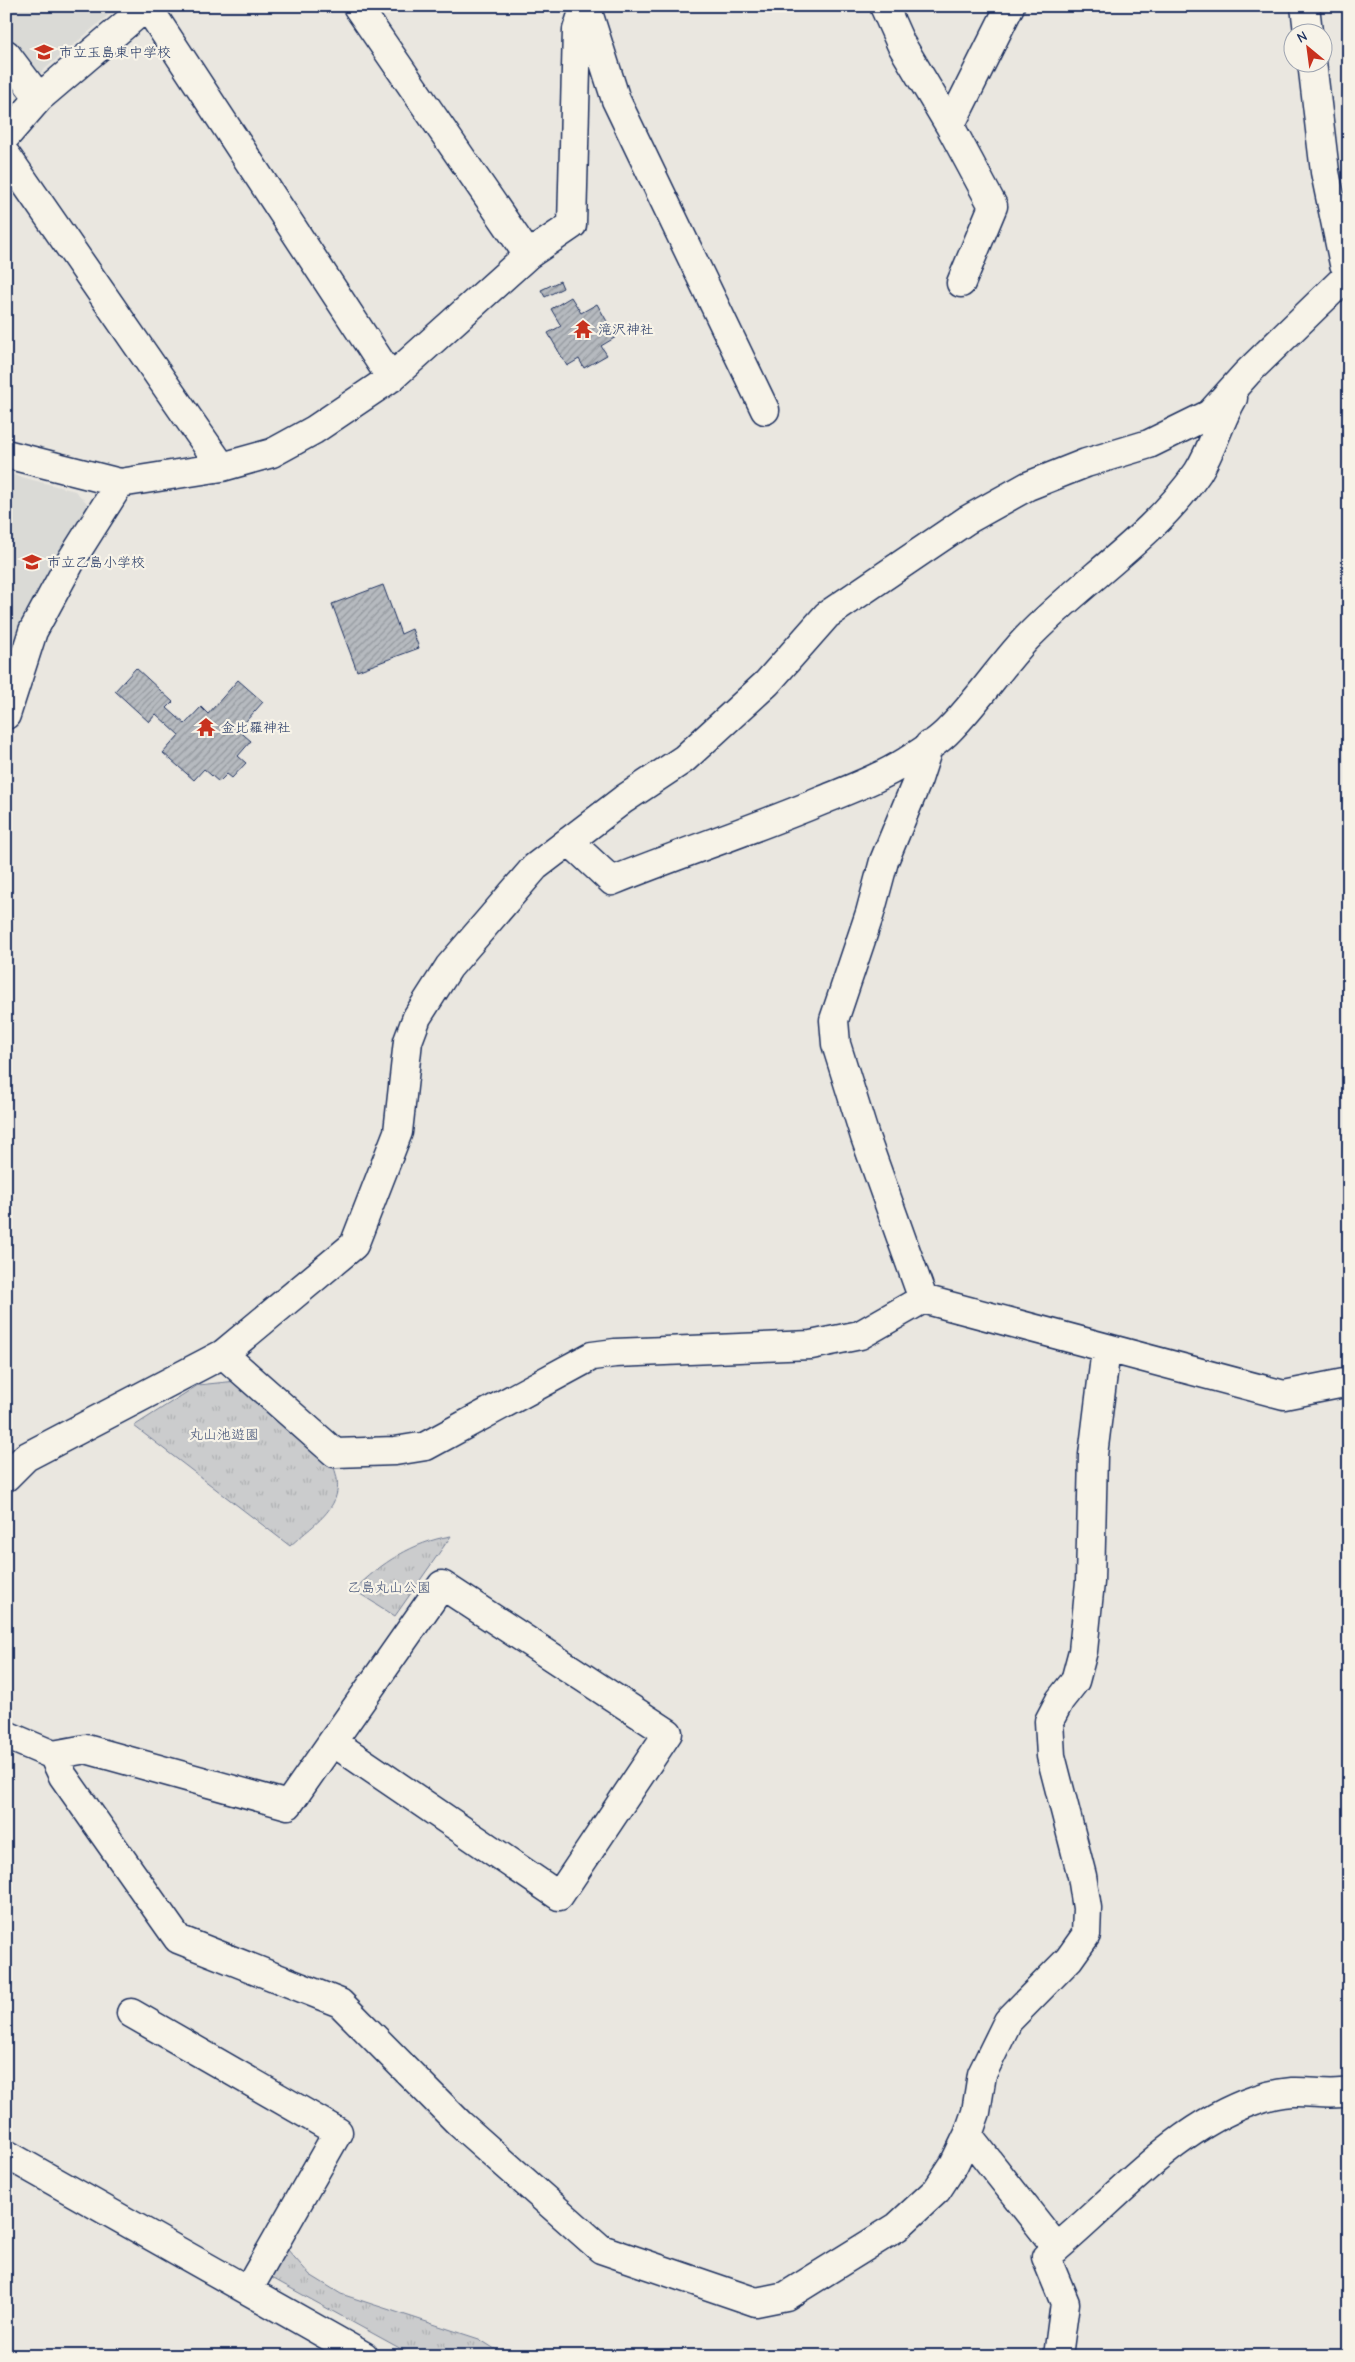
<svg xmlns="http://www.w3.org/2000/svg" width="1355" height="2362" font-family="'Comic Neue','Klee One',sans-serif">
  <defs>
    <pattern id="park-tufts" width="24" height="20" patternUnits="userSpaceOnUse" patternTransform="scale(1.25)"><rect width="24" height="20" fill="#cbcccd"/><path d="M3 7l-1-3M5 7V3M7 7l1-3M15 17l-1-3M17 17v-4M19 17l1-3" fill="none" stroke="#aeb0b2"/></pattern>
    <pattern id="building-hatch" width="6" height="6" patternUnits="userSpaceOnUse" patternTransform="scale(1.25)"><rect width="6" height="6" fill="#b6babf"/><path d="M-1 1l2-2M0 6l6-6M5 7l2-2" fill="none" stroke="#93989e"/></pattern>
  </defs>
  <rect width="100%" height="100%" fill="#eae7e0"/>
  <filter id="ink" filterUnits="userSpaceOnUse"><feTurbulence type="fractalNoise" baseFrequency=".02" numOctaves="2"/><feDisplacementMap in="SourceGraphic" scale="10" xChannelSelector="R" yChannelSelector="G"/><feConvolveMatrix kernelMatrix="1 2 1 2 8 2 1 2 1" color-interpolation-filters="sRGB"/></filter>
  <g filter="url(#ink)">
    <path fill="#dadad6" d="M6,6H119L39,74L6,30Z
      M6,473L75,491L91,507L23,617L6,678Z"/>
    <path fill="url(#park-tufts)" stroke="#737e96" d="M237,1381L332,1463C351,1504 317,1521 290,1546L134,1426L198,1385Z
      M451,1536L395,1616L354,1590C381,1563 413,1542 451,1536Z
      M287,2249L310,2275L341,2294L479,2339L506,2356H414L272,2278Z"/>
    <path fill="url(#building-hatch)" stroke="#1b2f5e" d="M560,281L563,288L545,297L541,290Z
      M571,297L581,313L597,304L616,337L601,346L607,355L584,368L579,359L567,366L548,333L561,326L551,309Z
      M383,585L401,634L412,629L419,648L357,671L332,604Z
      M136,668L173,702L167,708L185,724L201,707L208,714L238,680L263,702L238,730L251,741L238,756L246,763L232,778L227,774L219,782L204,769L194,780L163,753L179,735L156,714L149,722L115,691Z"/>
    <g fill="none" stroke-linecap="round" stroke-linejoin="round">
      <g stroke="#1b2f5e" stroke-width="31">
        <path id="street" d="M357,6L528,255
          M586,6L616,100L765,410
          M884,6L901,44L950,126L993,206L961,283
          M1305,6L1308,32
          M6,54L39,98
          M1312,62L1325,172L1344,264L1349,271
          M950,126L1010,6
          M6,136L39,98L147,6L391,378
          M6,155L222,467
          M6,454L120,483L222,467L272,453L314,430L391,378L528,255L572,225L577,30L585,6
          M6,715L33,631L72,559L120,483
          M569,841L612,881C681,853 752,830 821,801C850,789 880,778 907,761C920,753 938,742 949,730C977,702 999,668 1026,639C1081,581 1152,539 1198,472C1213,448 1219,422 1233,398
          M923,1299L865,1137L836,1044L834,1020L870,913L884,861L918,779L929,745
          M223,1354L335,1453L395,1451L426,1446L592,1356L615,1353L811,1345L860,1335L923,1299L1284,1395L1349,1382
          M6,1477L26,1457L223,1354L354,1245L398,1132L408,1041L417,1017L449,967L535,867L624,799L684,759L767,683L827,615L967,520L1028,486L1086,463L1149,444L1210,414L1247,373L1349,274
          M6,1735L53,1755L63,1776L178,1939L340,2003L460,2124L601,2249L756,2302L786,2296L897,2227L937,2190L954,2164L968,2135L1057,2248
          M53,1755L86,1749L288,1805L442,1585L668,1733L559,1896L333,1742
          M131,2013L338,2132L248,2290
          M968,2135L976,2112L982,2074L1008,2021L1069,1959L1086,1935L1087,1908L1082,1876L1051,1756L1049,1721L1060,1700L1075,1681L1083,1651L1090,1582L1093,1455L1106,1349
          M6,2154L364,2356
          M1058,2356L1065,2303L1046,2257C1112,2204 1172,2128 1255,2100C1266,2096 1280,2093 1292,2092C1312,2091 1329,2096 1349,2092"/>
      </g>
      <use href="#street" stroke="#f7f3e8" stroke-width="28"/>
    </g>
  </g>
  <defs>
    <g id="school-bare" transform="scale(1.5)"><path d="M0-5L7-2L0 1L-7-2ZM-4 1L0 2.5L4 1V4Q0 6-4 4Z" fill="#c8321e" stroke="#f7f3e8" stroke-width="2.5" paint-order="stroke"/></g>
    <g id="temple-bare" transform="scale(1.5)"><path d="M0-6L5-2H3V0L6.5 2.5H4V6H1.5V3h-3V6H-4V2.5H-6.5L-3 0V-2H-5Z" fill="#c8321e" stroke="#f7f3e8" stroke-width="2.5" paint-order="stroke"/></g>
  </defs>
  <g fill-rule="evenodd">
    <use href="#school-bare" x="44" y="52"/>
    <use href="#temple-bare" x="583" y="329"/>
    <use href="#school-bare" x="32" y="562"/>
    <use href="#temple-bare" x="206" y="727"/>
  </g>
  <g text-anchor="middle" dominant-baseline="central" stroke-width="4.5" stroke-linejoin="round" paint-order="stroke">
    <g font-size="14" fill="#1b2f5e" stroke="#f7f3e8" text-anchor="start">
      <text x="59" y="52">市立玉島東中学校</text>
      <text x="598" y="329">滝沢神社</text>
      <text x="47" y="562">市立乙島小学校</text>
      <text x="221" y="727">金比羅神社</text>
    </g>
    <g font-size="14" fill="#47567a" stroke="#f7f3e8">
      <text x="224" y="1434">丸山池遊園</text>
      <text x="389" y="1587">乙島丸山公園</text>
    </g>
  </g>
  <rect width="1355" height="2362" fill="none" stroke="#f7f3e8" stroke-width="25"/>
  <rect x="12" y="12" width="1330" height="2337" fill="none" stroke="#1b2f5e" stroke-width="2" filter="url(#ink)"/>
  <g transform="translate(1308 48) rotate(331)"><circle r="24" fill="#f7f3e8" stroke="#9fa5b1"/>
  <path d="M0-4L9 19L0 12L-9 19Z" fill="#c8321e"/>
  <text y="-8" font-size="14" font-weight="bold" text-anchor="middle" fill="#1b2f5e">N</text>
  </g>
</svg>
